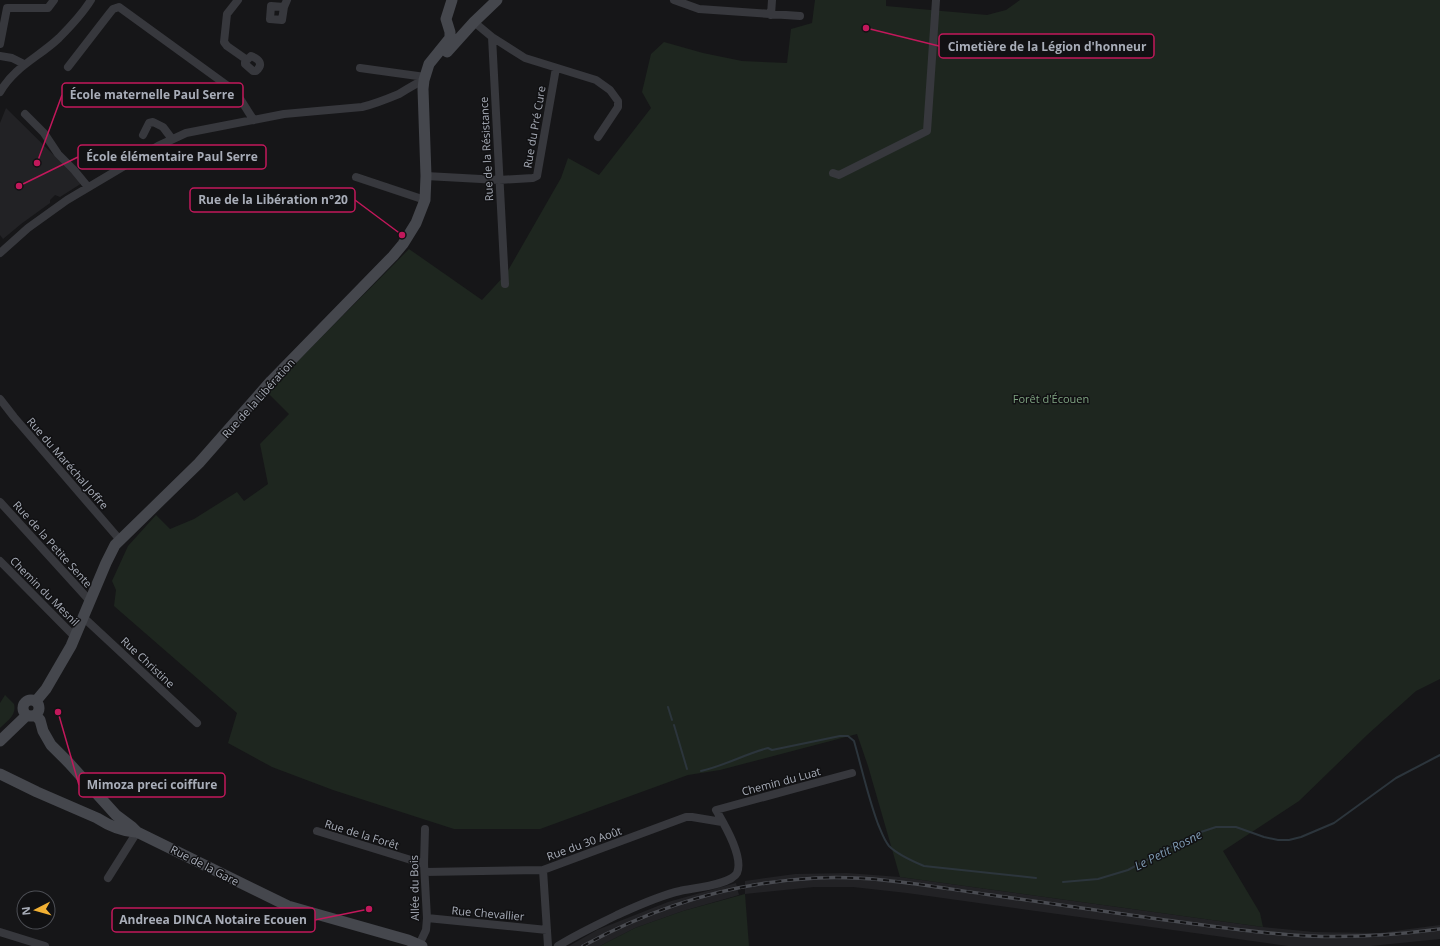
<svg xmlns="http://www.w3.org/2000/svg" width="1440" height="946" font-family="'Open Sans',sans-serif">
  <rect width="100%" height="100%" fill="#161618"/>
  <path fill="#222225" d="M6,108L82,183L60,197L55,195L50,200V203L21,224L3,239L0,235V123Z
    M847,873L900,877L1263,927L1314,932L1379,933L1440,925V939L1371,946H1288L907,893L853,887H814L745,894V881L795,874Z
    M736,883L739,895L683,911L635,928L600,946H569L597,930L668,902Z"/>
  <path fill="#1e261f" d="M815,0H886V6L987,15L1006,10L1020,0H1440V679L1416,691L1367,735L1299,801L1223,851L1260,913L1263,927L900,877L868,766L857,734L720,770L688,775L540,829H454L333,790L272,767L228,743L237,713L114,606L116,590L112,581L128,546L156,515L170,529L194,519L237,492L244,501L268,484L260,444L289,414L267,392L409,249L482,300L506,274L561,178L568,158L599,175L651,108L642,92L651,54L664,42L703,53L742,61L787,63L791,29L812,23Z
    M5,695L14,704C17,715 7,721 0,728V703Z
    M745,894L749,946H600L635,928L683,911Z"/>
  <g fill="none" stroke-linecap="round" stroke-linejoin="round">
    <path stroke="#2c353c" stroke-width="2" d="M668,707L672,720
      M674,725L687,769
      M701,771C724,766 745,754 768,748L772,750L840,736H848L854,741C862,769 868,797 878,824C881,831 884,840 889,846C898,855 912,861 924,866L1036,878
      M1063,882L1098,879L1128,870L1184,840L1201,832L1216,827H1236L1264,837L1278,840H1289L1301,837L1334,823L1396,778L1440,755"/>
    <path stroke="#37383d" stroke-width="8" d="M238,0L227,14L224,42L227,46L247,60
      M674,0L699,9L800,16
      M284,7L271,6L270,19L282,20L284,7L287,0
      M771,15L772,0
      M474,22L492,37L505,284
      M492,37L525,58L596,80L610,90L618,101V107L598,137
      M0,44L7,8H48L54,0
      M0,56L12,58L24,64
      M251,56C259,59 264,64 256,71H253L245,64V62Z
      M68,67L109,14L113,9L119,7L232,89C241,97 246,110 254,120
      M360,68L425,77
      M0,92C14,67 39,57 59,38C70,27 83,13 91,0
      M25,114L44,133L58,154L74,170L88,187
      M143,135L149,123L153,122L163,127L172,139
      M833,173L839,175L927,131L936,0
      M426,176L499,180L533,178L537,176L556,68
      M356,177L425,200
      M0,253L28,228L67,200L158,146L186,133L284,114L362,107C375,104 387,99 399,94C407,89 415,84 424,80
      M0,399L14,417L120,540
      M0,502L90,601
      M0,561L75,637
      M83,617L197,723
      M317,831L424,864
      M543,870L548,946
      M425,872L543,870L686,817H692L722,822
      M108,878L137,832
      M427,918L547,930
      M0,932L45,946
      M419,945L426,930L427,918L424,864L425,829
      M558,946C577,934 597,925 617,915C637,906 658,896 680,891C692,888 731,885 737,873C744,857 724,824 716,810L852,773"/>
    <path stroke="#45474d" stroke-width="11" d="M447,52L474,22L497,0
      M23 708a8 8 0 1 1 16 0a8 8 0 1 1-16 0Z
      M36,701L46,689L71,646L106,563L115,545L199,463L271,381L393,256L403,244L416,223L425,200L426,176L423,89L424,80L429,64L450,38V32L446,19L452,0
      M35,715L40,720L43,731L51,745L69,763L116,815L132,827L137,832L288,906L408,940L422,946
      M0,741L27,715
      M0,774L37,792L97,818C108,825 122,831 135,832"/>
    <g stroke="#4a4c52" stroke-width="3.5">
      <path id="rail" d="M583,946C656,906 734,882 817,878C875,875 934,887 991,895C1049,903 1107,912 1165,920C1213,926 1261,934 1309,936C1353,938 1396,935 1440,929"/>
    </g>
    <use href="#rail" stroke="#111113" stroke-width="2" stroke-dasharray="6" stroke-linecap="butt"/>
  </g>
  <g text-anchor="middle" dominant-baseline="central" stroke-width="3" stroke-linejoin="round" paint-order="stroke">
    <g font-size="11" fill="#a8adb8" stroke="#111113">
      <text transform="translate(534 127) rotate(-80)">Rue du Pré Cure</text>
      <text transform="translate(486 149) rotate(-93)">Rue de la Résistance</text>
      <text transform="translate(258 398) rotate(-48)">Rue de la Libération</text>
      <text transform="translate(68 463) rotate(49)">Rue du Maréchal Joffre</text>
      <text transform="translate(53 544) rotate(48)">Rue de la Petite Sente</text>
      <text transform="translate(45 591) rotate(45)">Chemin du Mesnil</text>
      <text transform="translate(148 662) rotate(43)">Rue Christine</text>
      <text transform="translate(781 781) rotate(-15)">Chemin du Luat</text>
      <text transform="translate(362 834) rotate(17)">Rue de la Forêt</text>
      <text transform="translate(584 843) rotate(-20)">Rue du 30 Août</text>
      <text transform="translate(205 865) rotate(27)">Rue de la Gare</text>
      <text transform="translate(414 888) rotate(-91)">Allée du Bois</text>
      <text transform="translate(488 913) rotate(5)">Rue Chevallier</text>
    </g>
    <g font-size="11" fill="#7fa381" stroke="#111113">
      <text x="1051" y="398">Forêt d'Écouen</text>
    </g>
    <g font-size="12" font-style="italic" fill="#7f9bb3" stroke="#111113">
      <text transform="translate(1168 850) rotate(-27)">Le Petit Rosne</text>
    </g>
  </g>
  <path fill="none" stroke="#c2185b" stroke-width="1.5" d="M866 28L939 46M37 163L62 95M19 186L78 157M402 235L355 200M58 712L79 785M369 909L315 920"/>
  <g fill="#c2185b" stroke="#111113" stroke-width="1.5">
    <circle cx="866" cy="28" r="4"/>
    <circle cx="37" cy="163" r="4"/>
    <circle cx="19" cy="186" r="4"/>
    <circle cx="402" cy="235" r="4"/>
    <circle cx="58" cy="712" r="4"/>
    <circle cx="369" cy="909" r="4"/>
  </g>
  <g fill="#111113" stroke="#c2185b" stroke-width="1.5">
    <rect x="939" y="34" width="215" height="24" rx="4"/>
    <rect x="62" y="83" width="181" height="24" rx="4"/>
    <rect x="78" y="145" width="188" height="24" rx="4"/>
    <rect x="190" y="188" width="165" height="24" rx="4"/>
    <rect x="79" y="773" width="146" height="24" rx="4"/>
    <rect x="112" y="908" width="203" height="24" rx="4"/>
  </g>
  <g font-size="12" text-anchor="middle" font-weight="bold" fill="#a8adb8">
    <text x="1047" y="51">Cimetière de la Légion d'honneur</text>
    <text x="152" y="99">École maternelle Paul Serre</text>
    <text x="172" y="161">École élémentaire Paul Serre</text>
    <text x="273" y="204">Rue de la Libération n°20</text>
    <text x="152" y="789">Mimoza preci coiffure</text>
    <text x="213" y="924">Andreea DINCA Notaire Ecouen</text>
  </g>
  <g transform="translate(36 910) rotate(264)"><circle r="19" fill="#111113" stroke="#4d4f55"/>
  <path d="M0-3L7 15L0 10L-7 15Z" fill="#f2b134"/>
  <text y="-6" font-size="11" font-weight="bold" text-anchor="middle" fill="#a8adb8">N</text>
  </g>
</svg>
